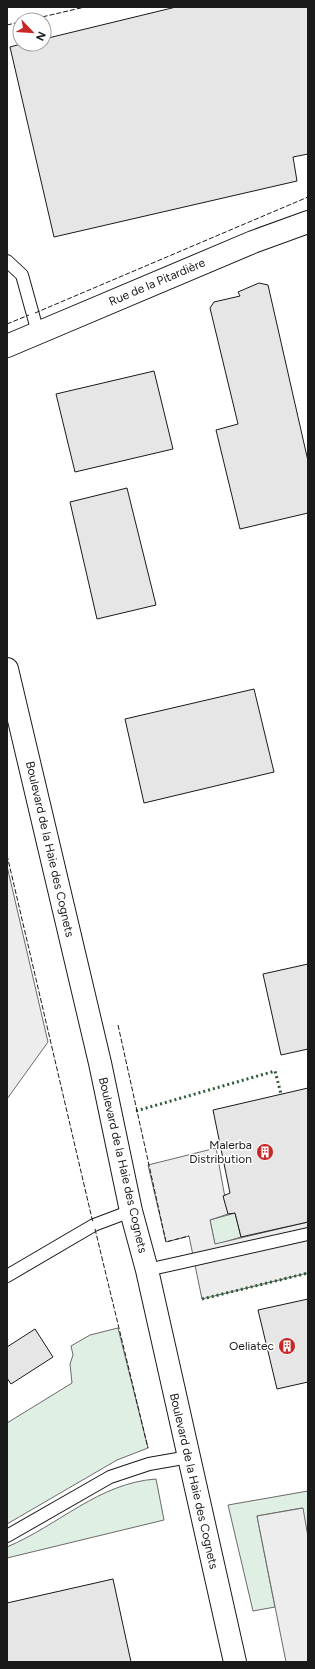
<svg xmlns="http://www.w3.org/2000/svg" width="315" height="1669" font-family="Figtree,sans-serif">
  <rect width="100%" height="100%" fill="#fff"/>
  <path fill="#e0efe3" stroke="#6a6a6a" d="M235,1213L241,1237L215,1245L210,1220Z
    M118,1328L148,1448L117,1460L7,1524V1423L72,1383L70,1364L73,1355L71,1346L90,1335Z
    M156,1479L164,1520L7,1558V1547C59,1525 99,1483 156,1479Z
    M308,1491V1537L302,1508L257,1516L275,1607L253,1611L228,1505Z"/>
  <path fill="#ededed" stroke="#6a6a6a" d="M7,866L48,1042L7,1099Z
    M216,1148L228,1214L210,1220L215,1244L308,1222V1273L202,1299L189,1236L166,1242L148,1165Z
    M303,1508L308,1537V1662H286L257,1516Z"/>
  <path fill="#e6e6e6" stroke="#1a1a1a" d="M176,7H308V154L293,157L297,181L54,237L10,47L21,44H44V39Z
    M259,283L268,285L308,461V513L240,529L216,430L238,424L210,308L214,302L240,296L238,292Z
    M154,371L173,449L75,472L56,394Z
    M127,488L156,605L97,619L70,502Z
    M254,689L274,772L144,803L125,719Z
    M308,964V1049L281,1055L263,974Z
    M308,1088V1222L241,1237L235,1213L228,1214L223,1196L230,1193L213,1110Z
    M308,1299V1382L277,1389L258,1310Z
    M35,1329L53,1357L11,1384L7,1378V1347Z
    M113,1579L131,1662H7V1603Z"/>
  <g fill="none" stroke-linecap="round" stroke-linejoin="round">
    <g stroke="#1a1a1a" stroke-width="14">
      <path id="lane" d="M7,261L22,275L38,333
        M147,1270L308,1234
        M7,1276L94,1225L131,1211
        M7,1536L110,1477L149,1464L189,1457"/>
    </g>
    <g stroke="#1a1a1a" stroke-width="24">
      <path id="street" d="M7,346L253,242L308,222"/>
    </g>
    <g stroke="#1a1a1a" stroke-width="24">
      <path id="secondary" d="M7,669L100,1063L131,1211L147,1270L235,1662"/>
    </g>
    <use href="#lane" stroke="#fff" stroke-width="12"/>
    <use href="#street" stroke="#fff" stroke-width="22"/>
    <use href="#secondary" stroke="#fff" stroke-width="22"/>
    <path stroke="#2b5a34" stroke-width="3" stroke-dasharray="2 3" stroke-linecap="butt" d="M136,1111L275,1071L281,1094
      M202,1299L308,1273"/>
    <path stroke="#1a1a1a" stroke-width="1" stroke-dasharray="5 2" stroke-linecap="butt" d="M29,20L85,7
      M7,25L20,22
      M35,313L308,197
      M7,324L29,315
      M7,855L93,1223
      M118,1025L166,1242L189,1236
      M95,1229L148,1448"/>
  </g>
  <defs>
    <g id="building-disc" transform="scale(0.9)"><circle r="9.5" fill="#c62828" stroke="#fff"/><path d="M-4-6H4V6H1V3H-1V6H-4ZM-2.5-4.3h1.7v1.8h-1.7ZM.8-4.3h1.7v1.8H.8ZM-2.5-1h1.7V.8h-1.7ZM.8-1h1.7V.8H.8Z" fill="#fff"/></g>
  </defs>
  <g fill-rule="evenodd">
    <use href="#building-disc" x="265" y="1152"/>
    <use href="#building-disc" x="287" y="1346"/>
  </g>
  <g text-anchor="middle" dominant-baseline="central" stroke-width="3" stroke-linejoin="round" paint-order="stroke">
    <g font-size="12" fill="#1a1a1a" stroke="#fff">
      <text transform="translate(157 282) rotate(-23)">Rue de la Pitardière</text>
      <text transform="translate(50 849) rotate(77)">Boulevard de la Haie des Cognets</text>
      <text transform="translate(123 1165) rotate(77)">Boulevard de la Haie des Cognets</text>
      <text transform="translate(194 1481) rotate(77)">Boulevard de la Haie des Cognets</text>
    </g>
    <g font-size="12" fill="#1a1a1a" stroke="#fff" text-anchor="end">
      <text x="252" y="1145">Malerba<tspan x="252" dy="14">Distribution</tspan></text>
      <text x="274" y="1346">Oeliatec</text>
    </g>
  </g>
  <rect width="315" height="1669" fill="none" stroke="#1a1a1a" stroke-width="16"/>
  <g transform="translate(32 32) rotate(115)"><circle r="19" fill="#ffffff" stroke="#a3a3a3"/>
  <path d="M0-3L7 15L0 10L-7 15Z" fill="#c62828"/>
  <text y="-6" font-size="11" font-weight="bold" text-anchor="middle" fill="#1a1a1a">N</text>
  </g>
</svg>
